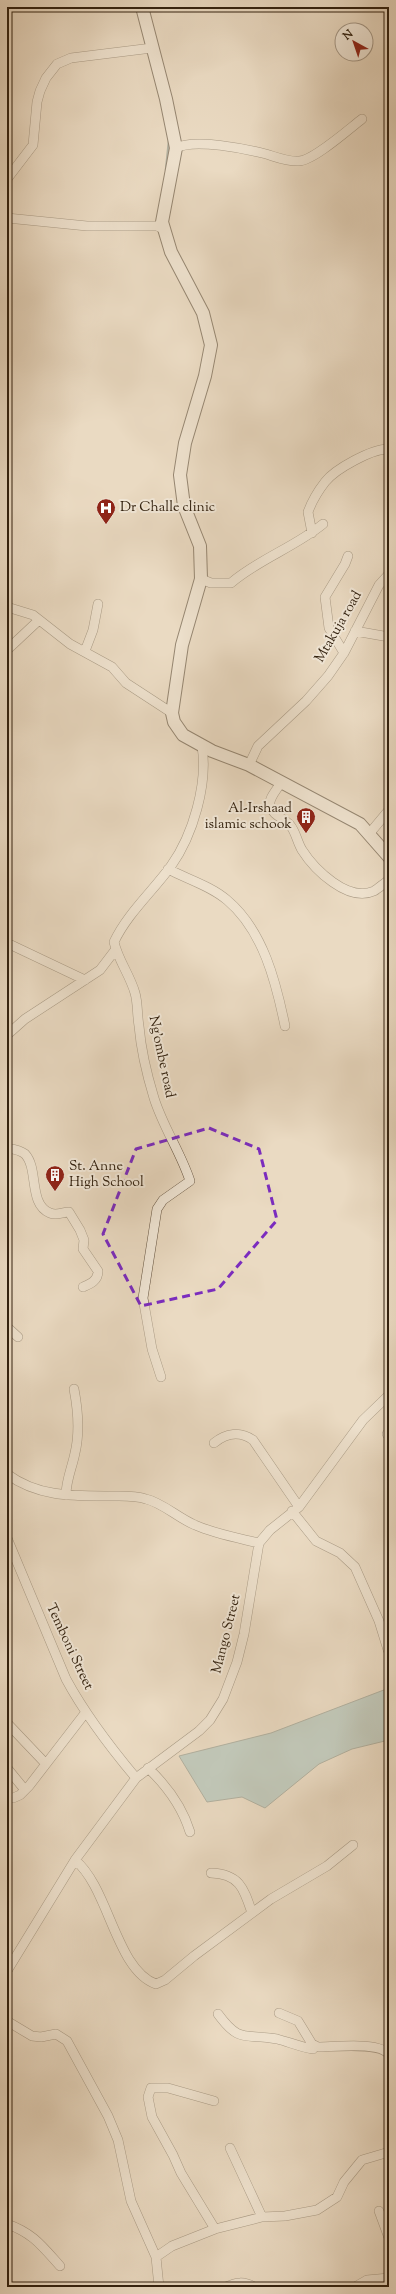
<svg xmlns="http://www.w3.org/2000/svg" width="396" height="2294" font-family="'Sorts Mill Goudy',serif">
  <rect width="100%" height="100%" fill="#eadac2"/>
  <filter id="stains"><feTurbulence type="fractalNoise" baseFrequency=".005" numOctaves="4"/><feColorMatrix values="0 0 0 0 .2 0 0 0 0 .09 0 0 0 0 .02 0 0 0 .5 -.17"/></filter>
  <radialGradient id="worn" r=".72"><stop offset=".6" stop-color="#630" stop-opacity="0"/><stop offset="1" stop-color="#630" stop-opacity=".3"/></radialGradient>
  <path fill="#98bab8" stroke="#6f7d74" d="M389,1688V1740L352,1749L319,1764L265,1808L242,1797L207,1802L179,1756L271,1733Z"/>
  <g fill="none" stroke-linecap="round" stroke-linejoin="round">
    <path stroke="#6f7d74" stroke-width="2.5" d="M166,170L169,141"/>
    <g stroke="#604f3c" stroke-width="10">
      <path id="street" d="M176,148C194,138 246,149 266,154C276,157 288,162 299,161C313,161 349,129 362,119
        M7,179L33,145L37,102L40,91L46,78L57,64L71,58L152,48
        M7,218L87,226H157L164,229
        M312,533L308,512C312,501 318,491 325,482C335,469 373,448 389,449
        M201,579L211,583H231C259,559 295,547 323,524
        M7,607L33,615L70,644L112,667L126,683L172,713
        M355,631L389,637
        M7,650L39,620
        M85,651L93,630L98,604
        M344,653L329,628L325,597L345,564L348,556
        M249,765L258,746L306,701L328,676L344,653L379,585L389,574
        M281,782C278,789 268,798 270,806C273,816 284,818 290,825C296,832 297,842 302,850C314,869 348,903 374,891C379,888 384,883 389,880
        M369,834L389,810
        M168,869C187,879 211,886 227,900C263,930 276,982 285,1026
        M7,943L85,980
        M7,1035L25,1019L100,970L116,949
        M7,1148C13,1149 20,1150 25,1154C39,1169 28,1204 50,1213C57,1216 62,1212 69,1212L80,1230L84,1240L83,1249L98,1271C98,1281 90,1284 83,1287
        M7,1327L18,1337
        M161,1377L152,1349L143,1298L157,1209L163,1200L190,1181C181,1153 163,1127 154,1098C147,1075 141,1050 139,1026C137,1015 138,1003 135,993C130,975 118,960 114,942C127,914 153,891 171,866C193,835 208,784 202,746
        M387,1434L389,1435
        M214,1443C226,1433 240,1431 253,1440L299,1507
        M7,1474C38,1497 73,1496 110,1496C122,1496 134,1495 146,1499C163,1503 178,1518 195,1525C215,1534 238,1538 259,1543
        M66,1495C66,1480 72,1468 75,1453C80,1432 78,1410 74,1389
        M292,1511L316,1541L340,1553L355,1567L379,1621L388,1650
        M7,1538L66,1679C85,1714 110,1747 136,1778
        M7,1723L46,1764
        M7,1768L25,1790
        M148,1768C167,1786 182,1806 190,1832
        M13,1798L20,1795L29,1786L86,1712
        M75,1860C109,1888 116,1970 156,1984L165,1980L194,1956L271,1899L327,1866L353,1845
        M211,1873C240,1874 244,1889 252,1913
        M7,1971L75,1860L136,1778L199,1731L210,1720L223,1699L237,1662L244,1634L259,1543L270,1530L299,1507L363,1420L389,1395
        M279,2013L298,2021L312,2044L318,2047C334,2047 381,2041 389,2055
        M218,2014C240,2044 244,2033 277,2039C289,2042 300,2047 313,2049
        M7,2021L32,2036L41,2037L56,2034L67,2041L108,2116L118,2140L131,2201L156,2257L159,2287
        M214,2101L168,2088H151L148,2097L152,2117L173,2155L181,2173L215,2229
        M230,2148L262,2217
        M379,2211L389,2238
        M7,2224C33,2233 42,2246 60,2266
        M156,2257L172,2246L215,2229L262,2217L285,2216L317,2210L337,2197L344,2182L362,2160L389,2152
        M226,2287C236,2282 244,2281 254,2287
        M355,2287L367,2280L389,2278"/>
    </g>
    <g stroke="#32210f" stroke-width="14">
      <path id="secondary" d="M142,7L166,99L176,148L162,222L171,252L203,313L211,345L205,376L185,443L180,475L184,506L200,546L201,579L182,645L172,713L174,722L183,735L212,751L249,765L360,824L389,857"/>
    </g>
    <use href="#street" stroke="#f1e7d7" stroke-width="9"/>
    <use href="#secondary" stroke="#f1e7d7" stroke-width="12"/>
  </g>
  <path d="M0 0H396V2294H0ZM209,1128L259,1149L277,1220L218,1289L141,1306L103,1234L136,1149Z" fill="#eadac2" fill-opacity=".55" fill-rule="evenodd"/>
  <path fill="none" stroke="#7b2cbf" stroke-width="3" stroke-dasharray="8 5" stroke-linejoin="round" d="M209,1128L259,1149L277,1220L218,1289L141,1306L103,1234L136,1149Z"/>
  <defs>
    <g id="hospital-pin" transform="scale(1)"><path d="M0 17L-7.5 6A9.5 9.5 0 1 1 7.5 6Z" fill="#8f2418" stroke="#f1e7d7"/><path d="M-5-5h3v3.5h4V-5h3V5h-3V1.5h-4V5h-3Z" fill="#fff"/></g>
    <g id="building-pin" transform="scale(1)"><path d="M0 17L-7.5 6A9.5 9.5 0 1 1 7.5 6Z" fill="#8f2418" stroke="#f1e7d7"/><path d="M-4-6H4V6H1V3H-1V6H-4ZM-2.5-4.3h1.7v1.8h-1.7ZM.8-4.3h1.7v1.8H.8ZM-2.5-1h1.7V.8h-1.7ZM.8-1h1.7V.8H.8Z" fill="#fff"/></g>
  </defs>
  <g fill-rule="evenodd">
    <use href="#hospital-pin" x="106" y="508"/>
    <use href="#building-pin" x="306" y="817"/>
    <use href="#building-pin" x="55" y="1175"/>
  </g>
  <g text-anchor="middle" dominant-baseline="central" stroke-width="4" stroke-linejoin="round" paint-order="stroke">
    <g font-size="14" fill="#32210f" stroke="#f1e7d7" text-anchor="start">
      <text x="120" y="508">Dr Challe clinic</text>
      <text x="292" y="809" text-anchor="end">Al-Irshaad<tspan x="292" dy="16">islamic schook</tspan></text>
      <text x="69" y="1167">St. Anne<tspan x="69" dy="16">High School</tspan></text>
    </g>
    <g font-size="14" fill="#32210f" stroke="#f1e7d7">
      <text transform="translate(339 627) rotate(-60)">Mtakuja road</text>
      <text transform="translate(161 1057) rotate(78)">Ng'ombe road</text>
      <text transform="translate(227 1634) rotate(-76)">Mango Street</text>
      <text transform="translate(69 1647) rotate(65)">Temboni Street</text>
    </g>
  </g>
  <rect width="396" height="2294" fill="none" stroke="#eadac2" stroke-width="24"/>
  <rect x="8" y="8" width="380" height="2278" fill="none" stroke="#32210f" stroke-width="2"/>
  <rect x="12" y="12" width="372" height="2270" fill="none" stroke="#32210f"/>
  <g transform="translate(354 42) rotate(320)"><circle r="19" fill="#f1e7d7" stroke="#a59887"/>
  <path d="M0-3L7 15L0 10L-7 15Z" fill="#8f2418"/>
  <text y="-6" font-size="11" font-weight="bold" text-anchor="middle" fill="#32210f">N</text>
  </g>
  <rect width="100%" height="100%" filter="url(#stains)"/>
  <rect width="100%" height="100%" fill="url(#worn)"/>
</svg>
